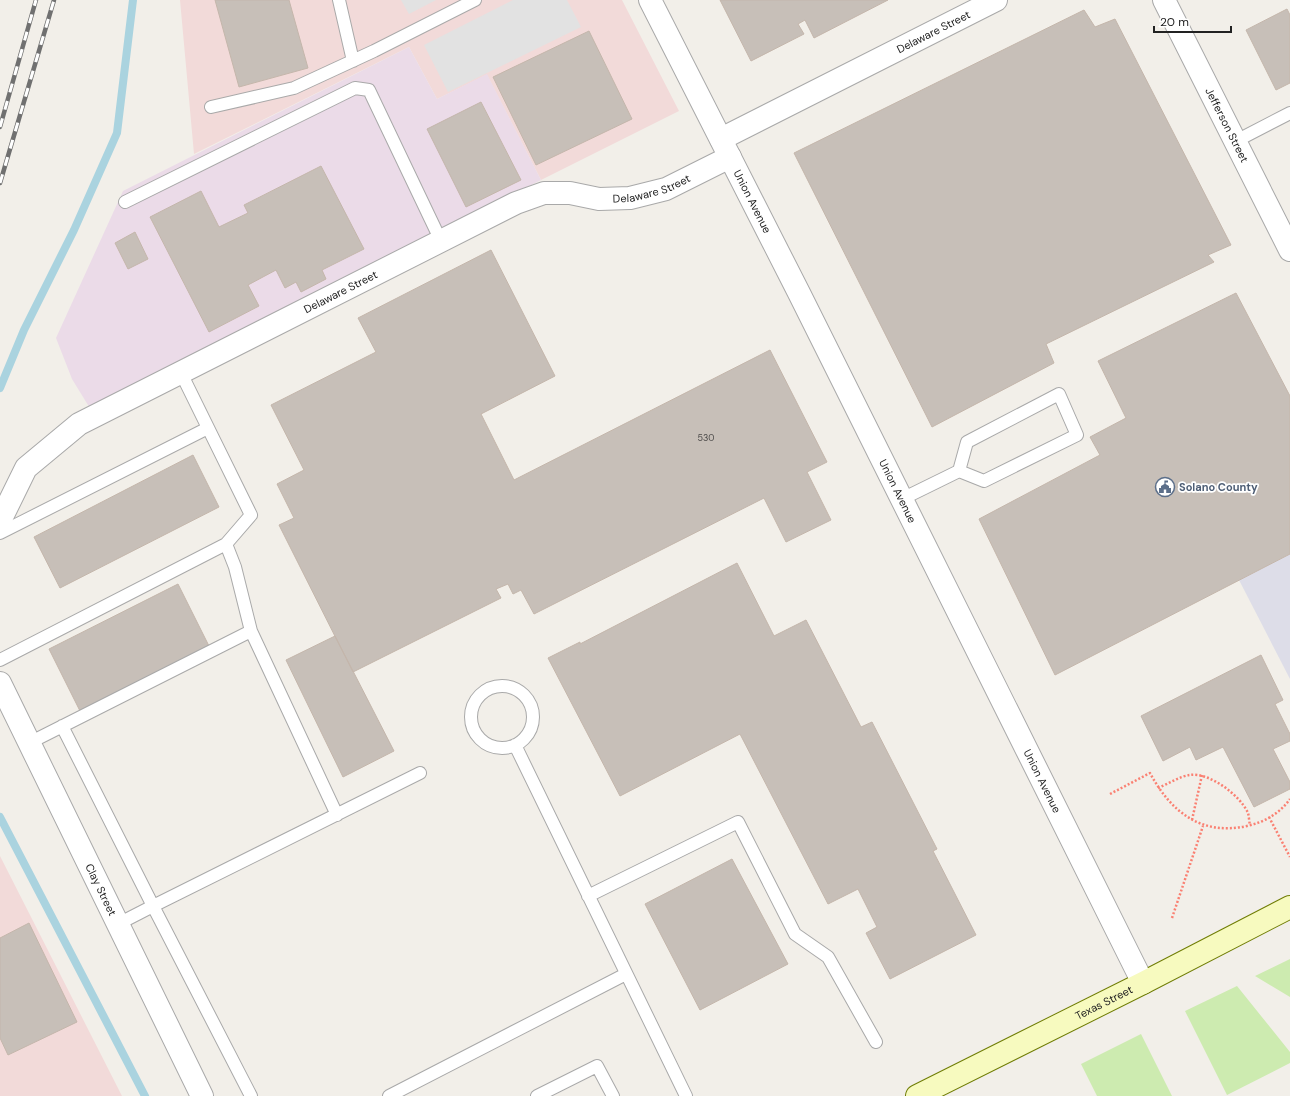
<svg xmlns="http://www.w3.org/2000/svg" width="1290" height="1096" font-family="'DM Sans',sans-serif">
  <rect width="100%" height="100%" fill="#f2efe9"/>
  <path fill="#f2dad9" d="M180,0H622L679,111L541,180L487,75L437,99L409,47L194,154Z
    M0,856L122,1096H0Z"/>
  <path fill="#ebdbe8" d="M409,47L437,99L487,74L541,180L91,410L72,379L56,338L123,191Z"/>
  <path fill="#cdebb0" d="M1290,959V997L1255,976Z
    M1237,986L1290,1052V1063L1227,1095L1185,1011Z
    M1141,1034L1172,1096H1097L1081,1064Z"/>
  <path fill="#e2e2e2" d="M401,0H436L409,14Z
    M513,0H567L581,27L448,92L424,45Z"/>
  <path fill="#dddde8" d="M1290,554V679L1239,580Z"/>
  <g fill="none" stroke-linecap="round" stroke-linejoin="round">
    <path stroke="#aad3df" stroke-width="8" d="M0,388L24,330L74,230L117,133L133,0
      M0,817L145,1096"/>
  </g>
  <path fill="#c7bfb8" stroke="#c4b6ab" d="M215,0H289L308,68L239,87Z
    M720,0H888L814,38L805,20L798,24L804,34L751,61Z
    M1287,9L1290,15V83L1276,90L1246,30Z
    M1084,10L1095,27L1115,19L1231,245L1208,255L1214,262L1046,344L1054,363L932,427L794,153Z
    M589,31L632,119L536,165L493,77Z
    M481,102L521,180L466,207L427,129Z
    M321,166L364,249L322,270L326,279L301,292L296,282L285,288L276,270L248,285L259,306L209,332L150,217L201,191L219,227L248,213L244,205Z
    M135,232L148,259L128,269L115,243Z
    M491,250L555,376L481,414L514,480L770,350L827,462L807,472L831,520L786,542L764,498L534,614L521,590L513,594L508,584L496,589L501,598L353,672L279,525L294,518L277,484L304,470L271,405L376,352L358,318Z
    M1236,293L1290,396V554L1055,675L979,519L1100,455L1090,437L1126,418L1098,361Z
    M193,455L219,507L60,588L34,537Z
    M737,563L774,636L806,620L861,727L872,722L937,849L933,851L976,935L890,979L866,933L877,927L858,889L828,904L740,734L620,796L548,658L580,642V644Z
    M178,584L209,646L80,711L49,649Z
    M335,636L394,751L343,777L286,660Z
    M1261,655L1283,700L1275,704L1290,734V741L1273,749L1290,782V789L1254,807L1223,747L1196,760L1190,747L1163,761L1141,716Z
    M732,859L788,964L700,1010L645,904Z
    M29,923L77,1022L8,1055L0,1038V938Z"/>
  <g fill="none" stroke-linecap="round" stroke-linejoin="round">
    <g stroke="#a9a9a9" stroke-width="14">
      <path id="lane" d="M339,0L353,61
        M211,107L294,88L374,51L475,0
        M1234,142L1290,113
        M125,202L355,88L369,90L441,241
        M902,499L959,471L984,481L1077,435L1059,394L967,442L959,471
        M0,533L208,428
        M226,544L235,567L251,631
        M0,660L226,544L251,515L181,373
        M471 717a31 31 0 1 1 62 0a31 31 0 1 1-62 0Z
        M62,726L153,906L420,773
        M29,743L251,631L337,815
        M515,745L686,1096
        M588,896L738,822L795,934L828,957L876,1042
        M118,924L153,906L251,1096
        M389,1096L626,974
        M537,1096L597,1066L613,1096"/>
    </g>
    <g stroke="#a9a9a9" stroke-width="24">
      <g id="street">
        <path id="s1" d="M650,0L799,293L1143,983"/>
        <path id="s2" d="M1164,0L1290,250"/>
        <path id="s3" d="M721,139L996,0"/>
        <path id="s4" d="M0,521L26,468L79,424L516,203L544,193H570L599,199L630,198L666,189L730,157"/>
        <path id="s5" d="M0,683L202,1096"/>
      </g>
    </g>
    <g stroke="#707d05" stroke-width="24">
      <g id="secondary">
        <path id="s6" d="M917,1096L1143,983L1290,907"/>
      </g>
    </g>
    <path stroke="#fa8072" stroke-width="2.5" stroke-dasharray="2 2" stroke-linecap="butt" d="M1158,788C1168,784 1180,776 1190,775C1209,772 1240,795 1248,813C1249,816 1249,821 1250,825
      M1110,794L1150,773C1171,812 1201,836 1247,826C1265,822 1280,813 1290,799
      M1269,817L1290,857
      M1192,820L1202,775
      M1172,918L1203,826"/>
    <use href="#lane" stroke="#fff" stroke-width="12"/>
    <use href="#street" stroke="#fff" stroke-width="22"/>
    <use href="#secondary" stroke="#f7fabf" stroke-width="22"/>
    <g stroke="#707070" stroke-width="4.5">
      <path id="rail" d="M0,127L36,0
        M0,183L54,0"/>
    </g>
    <use href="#rail" stroke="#fff" stroke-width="3" stroke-dasharray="9" stroke-linecap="butt"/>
  </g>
  <defs>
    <g id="civic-ring" transform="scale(1)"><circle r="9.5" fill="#fff" stroke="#5c6f8a" stroke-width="1.5"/><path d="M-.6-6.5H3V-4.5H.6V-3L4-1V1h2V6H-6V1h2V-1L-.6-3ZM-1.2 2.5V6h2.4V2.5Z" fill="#5c6f8a"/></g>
  </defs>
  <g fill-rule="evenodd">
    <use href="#civic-ring" x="1165" y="487"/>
  </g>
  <g text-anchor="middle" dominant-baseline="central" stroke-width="3.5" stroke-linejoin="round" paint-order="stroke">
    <g font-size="9" fill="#4b4948">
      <text x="706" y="438">530</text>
    </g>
    <g font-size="11" fill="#222" stroke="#fff">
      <text stroke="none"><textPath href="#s3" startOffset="238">Delaware Street</textPath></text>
      <text stroke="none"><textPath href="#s2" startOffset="140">Jefferson Street</textPath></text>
      <text stroke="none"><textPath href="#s4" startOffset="757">Delaware Street</textPath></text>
      <text stroke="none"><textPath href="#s1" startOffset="226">Union Avenue</textPath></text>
      <text stroke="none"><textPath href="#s4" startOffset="421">Delaware Street</textPath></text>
      <text stroke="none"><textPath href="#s1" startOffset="550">Union Avenue</textPath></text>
      <text stroke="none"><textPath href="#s1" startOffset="874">Union Avenue</textPath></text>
      <text stroke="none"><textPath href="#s5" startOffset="230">Clay Street</textPath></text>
      <text stroke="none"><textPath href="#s6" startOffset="209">Texas Street</textPath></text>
    </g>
    <g font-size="11" font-weight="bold" fill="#4e5e75" stroke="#fff" text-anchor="start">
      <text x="1179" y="487">Solano County</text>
    </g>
  </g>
  <path d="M1154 26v6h77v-6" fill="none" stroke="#222222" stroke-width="2"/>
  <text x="1160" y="26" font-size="12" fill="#222222" stroke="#ffffff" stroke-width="3" paint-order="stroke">20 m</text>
</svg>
